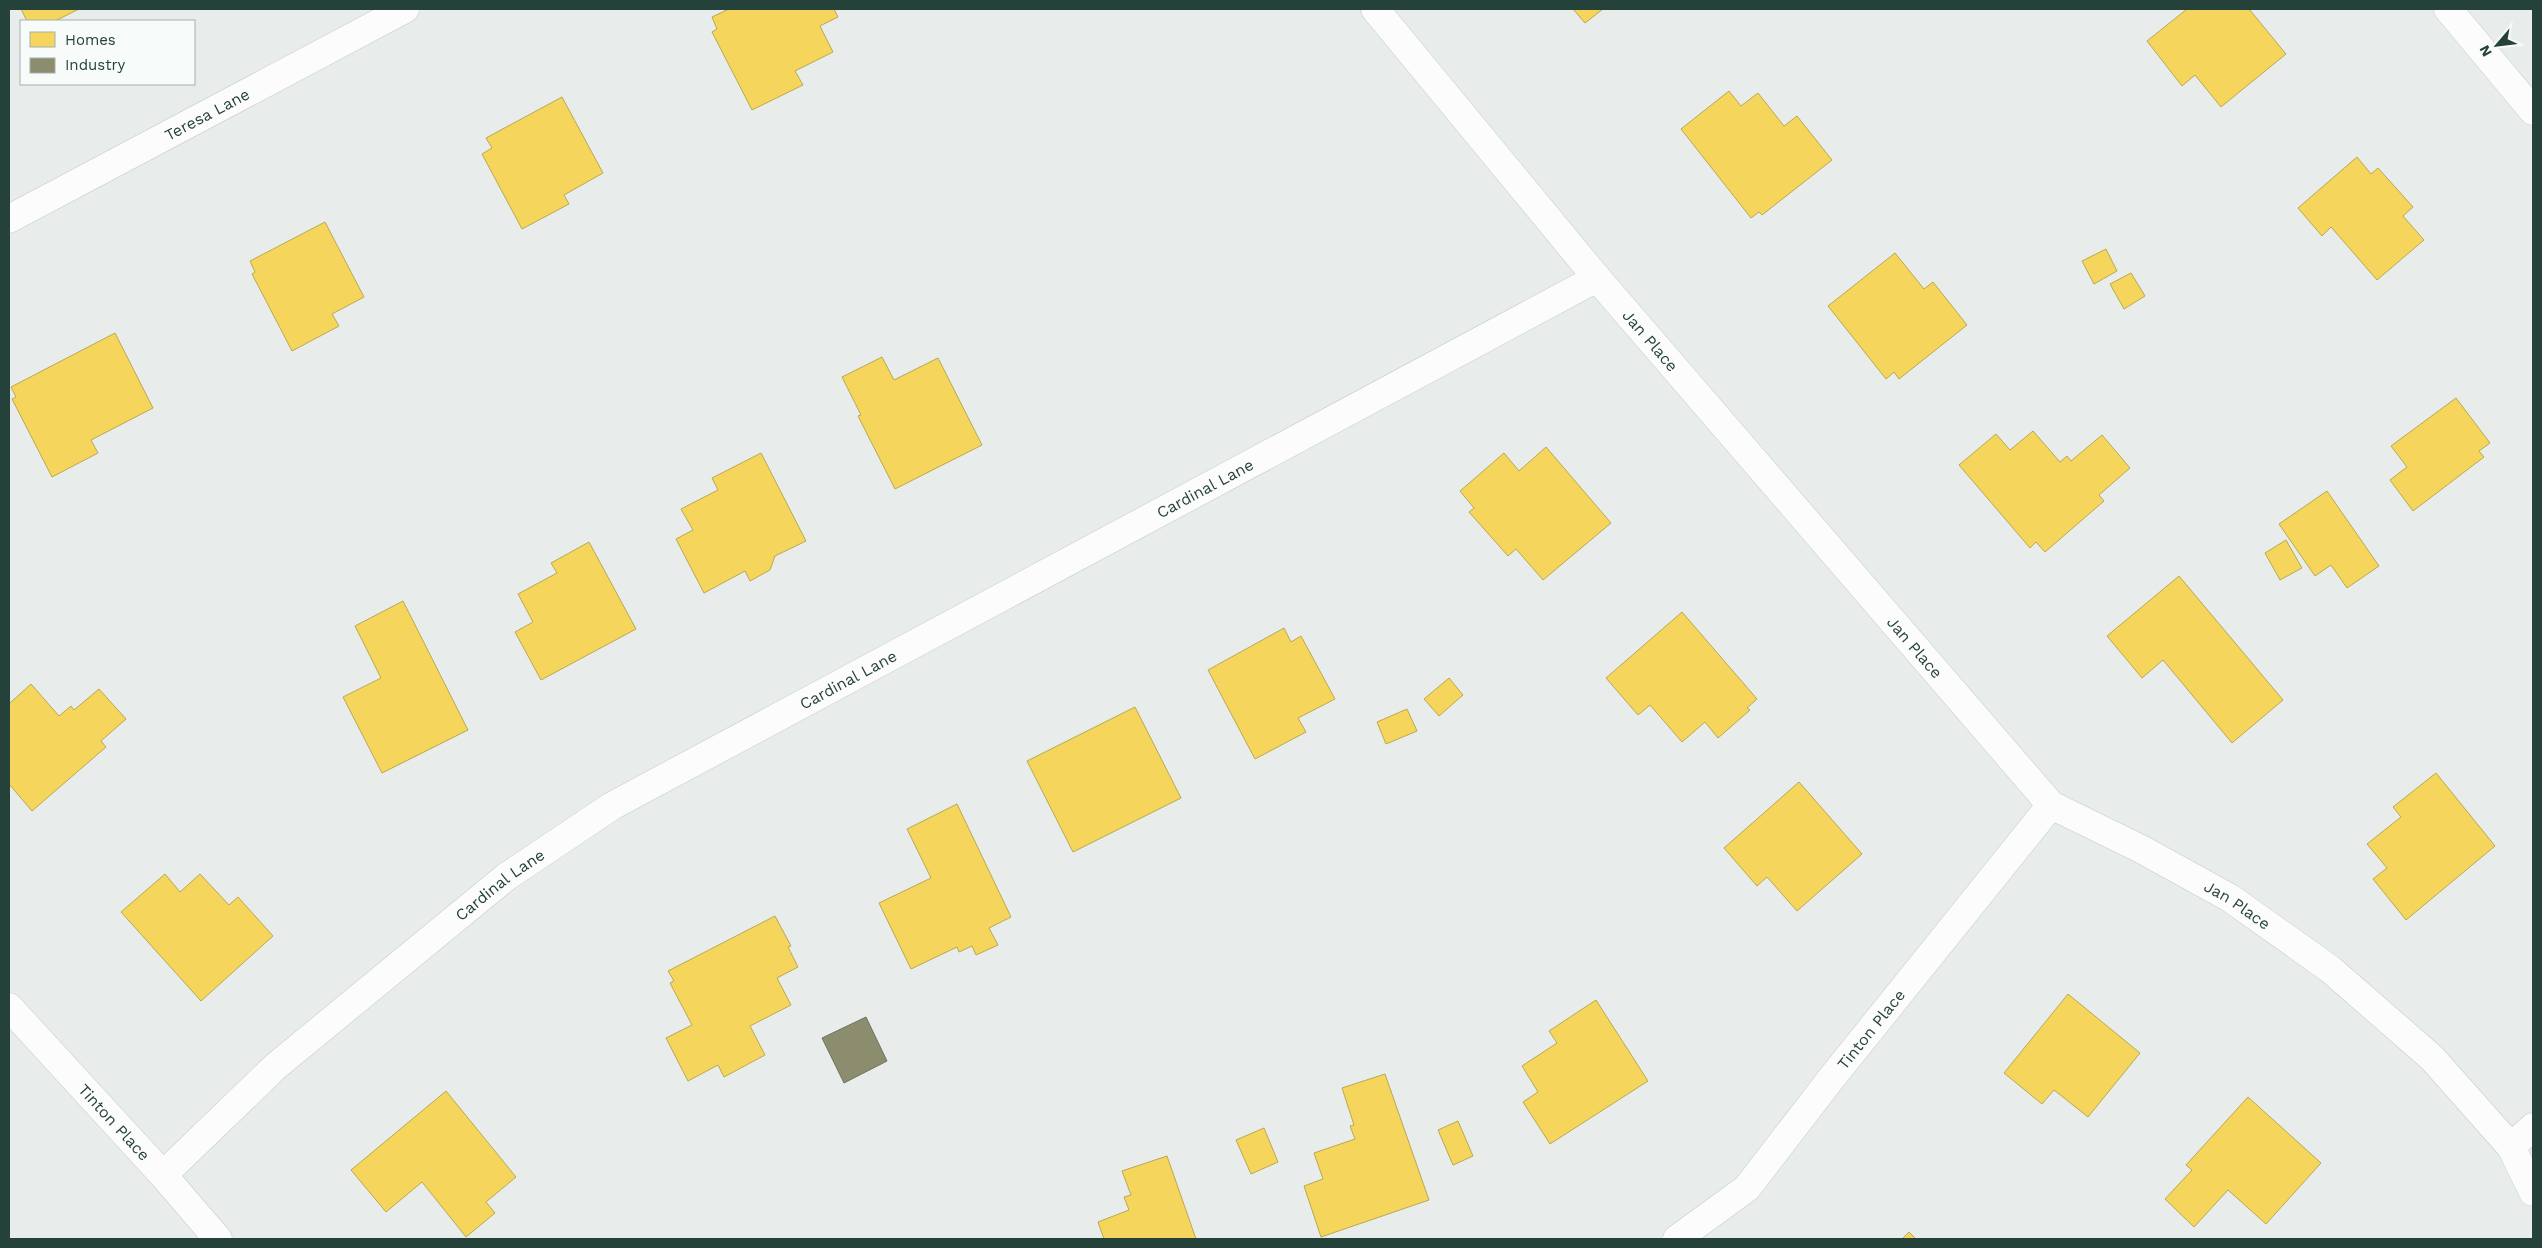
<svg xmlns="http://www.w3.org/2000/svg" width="2542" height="1248" font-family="'Work Sans',sans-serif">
  <rect width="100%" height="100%" fill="#e8edeb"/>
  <path fill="#f6d55c" stroke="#b7a952" d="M21,9H79L55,21H27Z
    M729,9H834L838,17L820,26L833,52L795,71L803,85L752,110L712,32L717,29L712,17Z
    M1573,9H1603L1585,23Z
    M2187,9H2249L2286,54L2221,107L2195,75L2182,86L2147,41Z
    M1729,91L1741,106L1758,93L1784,126L1797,116L1832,160L1762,215L1759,212L1751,218L1681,129Z
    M562,97L603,173L564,195L569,204L522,229L482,154L492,148L486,138Z
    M2357,157L2371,174L2378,168L2413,207L2403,216L2424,240L2377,280L2331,227L2322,236L2298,208Z
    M325,222L364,297L332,314L339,326L292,351L252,274L255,272L250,261Z
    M2106,249L2117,271L2094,284L2082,261Z
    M1895,253L1924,289L1933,282L1967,325L1899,379L1894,372L1886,379L1828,306Z
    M2131,273L2145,296L2124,309L2110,284Z
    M115,333L153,408L91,440L98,453L52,477L12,399L16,397L11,387Z
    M882,357L894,380L938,358L982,445L895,489L858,416L861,415L842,377Z
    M2456,398L2490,443L2479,451L2484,457L2413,511L2390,480L2407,467L2391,446Z
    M2033,431L2060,462L2067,456L2071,461L2102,435L2130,468L2099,495L2104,501L2045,552L2036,542L2030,548L1959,465L1996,434L2010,450Z
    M1546,447L1611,523L1543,580L1516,549L1508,556L1469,512L1474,508L1460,491L1504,453L1519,471Z
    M761,453L806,541L775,556L770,570L750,581L745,571L704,593L676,539L693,530L681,509L718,490L712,478Z
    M2327,491L2379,566L2347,588L2331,565L2315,576L2279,524Z
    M2286,540L2302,568L2280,580L2265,553Z
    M589,542L636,629L541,680L515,632L533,622L518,594L557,573L551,563Z
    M2179,576L2283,700L2232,743L2163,660L2142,678L2107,636Z
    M403,601L468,730L382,773L343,697L381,678L355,626Z
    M1682,612L1757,699L1747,708L1750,710L1718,738L1705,722L1682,742L1650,705L1638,715L1606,678Z
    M1284,628L1291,642L1301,636L1335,699L1298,718L1306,732L1255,759L1208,670Z
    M1449,678L1463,695L1439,716L1424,699Z
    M31,684L59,716L71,706L74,710L99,689L126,719L101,741L106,747L32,811L9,784V702L10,703Z
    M1135,707L1181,798L1073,852L1027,761Z
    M1407,709L1417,731L1386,744L1377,722Z
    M2436,773L2495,846L2406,920L2373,879L2387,868L2367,844L2401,817L2393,807Z
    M1799,782L1862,854L1797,911L1767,877L1757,886L1724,848Z
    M957,804L1011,917L989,928L998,945L976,955L972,946L959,952L957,947L911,969L879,903L931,878L907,829Z
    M165,874L180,892L200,874L229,905L238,897L273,936L201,1001L121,912Z
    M775,916L791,946L788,947L798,967L777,978L791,1005L750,1026L765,1055L724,1077L718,1065L688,1081L666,1038L692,1025L670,983L674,981L668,971Z
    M2068,994L2140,1053L2088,1117L2054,1090L2042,1104L2004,1073Z
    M1596,1000L1648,1081L1550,1144L1523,1102L1538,1092L1522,1066L1557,1043L1549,1031Z
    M1385,1074L1429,1200L1321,1237L1304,1186L1323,1179L1314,1153L1355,1139L1350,1126L1354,1125L1342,1088Z
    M446,1091L516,1177L486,1202L495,1213L466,1237L422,1182L386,1212L351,1170Z
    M2248,1097L2321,1163L2266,1224L2228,1190L2194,1227L2165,1199L2192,1170L2186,1165Z
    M1458,1121L1473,1156L1453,1165L1438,1130Z
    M1264,1128L1278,1162L1251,1174L1236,1140Z
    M1167,1156L1196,1239H1104L1098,1222L1129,1210L1124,1197L1131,1195L1122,1171Z
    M1909,1232L1916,1239H1902Z"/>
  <path fill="#8c8c6e" stroke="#6d765e" d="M866,1017L887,1061L844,1083L822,1038Z"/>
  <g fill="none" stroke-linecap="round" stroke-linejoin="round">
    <g stroke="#c5cac8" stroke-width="29">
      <g id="street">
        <path id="s1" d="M1375,9L1597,278L2051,805L2141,849L2230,898L2330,969L2432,1058L2511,1147L2533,1192"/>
        <path id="s2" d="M9,219L405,9"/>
        <path id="s3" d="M9,1007L163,1175L218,1239"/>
        <path d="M2511,1147L2533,1127"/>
        <path id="s4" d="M163,1175L276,1066L506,877L612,806L1597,278"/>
        <path id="s5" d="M1677,1239L1747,1188L1830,1080L2051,805"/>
      </g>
    </g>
    <g stroke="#c3cbc8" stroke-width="29">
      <path id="secondary" d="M2448,9L2533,111"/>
    </g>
    <use href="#street" stroke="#fcfcfc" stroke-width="28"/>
    <use href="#secondary" stroke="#fcfcfc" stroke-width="28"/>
  </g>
  <g text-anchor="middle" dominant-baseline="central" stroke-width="5" stroke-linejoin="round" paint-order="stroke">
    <g font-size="16" fill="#24423a" stroke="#f7fbf9">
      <text stroke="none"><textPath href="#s2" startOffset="224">Teresa Lane</textPath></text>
      <text stroke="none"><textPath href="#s1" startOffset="431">Jan Place</textPath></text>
      <text stroke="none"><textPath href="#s4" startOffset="1255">Cardinal Lane</textPath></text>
      <text stroke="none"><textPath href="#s1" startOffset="836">Jan Place</textPath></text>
      <text stroke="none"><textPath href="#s4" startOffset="850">Cardinal Lane</textPath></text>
      <text stroke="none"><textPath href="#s4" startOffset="445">Cardinal Lane</textPath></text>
      <text stroke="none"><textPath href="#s1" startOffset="1256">Jan Place</textPath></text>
      <text stroke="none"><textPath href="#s5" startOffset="288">Tinton Place</textPath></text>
      <text stroke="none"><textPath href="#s3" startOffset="156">Tinton Place</textPath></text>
    </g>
  </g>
  <rect width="2542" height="1248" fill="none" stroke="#24423a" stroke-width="20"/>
  <rect x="20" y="20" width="175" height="65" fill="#f7fbf9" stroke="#a3b1ad"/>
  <rect x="30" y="32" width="25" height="15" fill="#f6d55c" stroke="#a3b1ad"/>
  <text x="65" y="45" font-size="15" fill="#24423a">Homes</text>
  <rect x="30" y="58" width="25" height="15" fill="#8c8c6e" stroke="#a3b1ad"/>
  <text x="65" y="70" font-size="15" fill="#24423a">Industry</text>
  <g transform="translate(2497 45) rotate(242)" stroke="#f7fbf9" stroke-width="4" paint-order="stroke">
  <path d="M0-4L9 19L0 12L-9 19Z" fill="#24423a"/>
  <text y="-8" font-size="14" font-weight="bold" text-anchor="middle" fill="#24423a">N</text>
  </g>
</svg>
